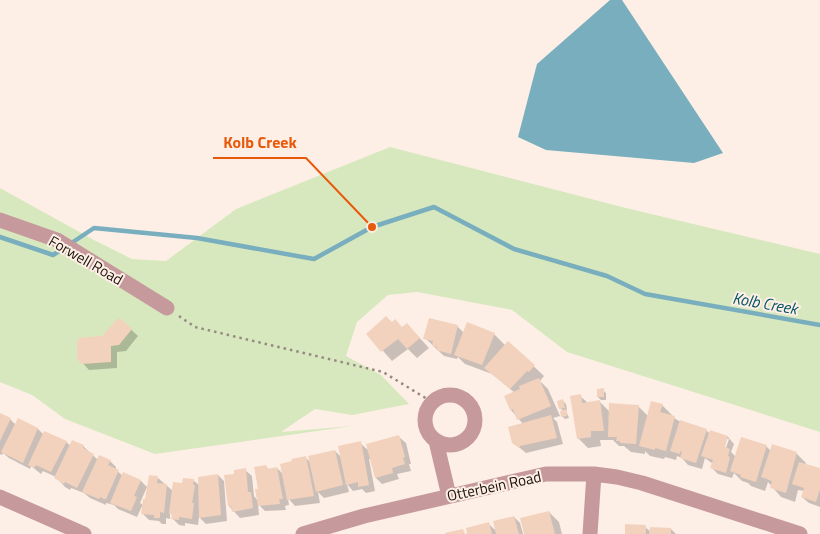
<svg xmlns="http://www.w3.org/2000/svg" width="820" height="534" font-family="'Titillium Web',sans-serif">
  <rect width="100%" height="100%" fill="#fdefe6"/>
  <path fill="#d8e8be" d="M390,147L626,208L820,254V432L567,352L512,310L417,292L388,295L357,322L346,356L381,375L409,404L352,415L315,409L281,432L352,426L155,454L65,419L32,395L0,382V188L94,240L132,259L166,261L236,209Z"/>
  <path fill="#78aebd" d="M610,0H622L723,153L694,163L546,150L518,137L537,64Z"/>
  <path fill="#0003" fill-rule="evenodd" d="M121,320L138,336L126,351L117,352V368L89,370L79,359Z
    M392,323L416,334L429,348L417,358L408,349L392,361L368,334Z
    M457,326L464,333L494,334L505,345L508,342L544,376L540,381L548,389L560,416L553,418L557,422L563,444L526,453L514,443L523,424L511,410L515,393L492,374L465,364L458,357L457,359L444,356L425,338Z
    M603,390L606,393V400H601L598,397Z
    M580,396L588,403L599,401L610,412L638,406L648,416L662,405L672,415L671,416L679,421L706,430L710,434V432L728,437L734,444L731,452L736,457L766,446L771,451L796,453L806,463L805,465L820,470V507L809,503L802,497L804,491L798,490L795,502L781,497L768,482L765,491L751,486L748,483L742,481L734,473L732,478L718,474L712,468L713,464L705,458L702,469L688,465L682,458L677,456L676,460L665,457L664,459L650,456L645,451V454L631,452L624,446H619L613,440H600L601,446L588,448L578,438ZM726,439H729L724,454Z
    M563,401L566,404L567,410L566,411L569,418L565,419L562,416L563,411L560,408Z
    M0,414L10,419L16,425L18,420L38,429L44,435L66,442L71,446H83L98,460L110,461L116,467V470L123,476L141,481L147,487L140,503L143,505L158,478L173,491L193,480L200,486L218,475L224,481L227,521L206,524L199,517L198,525L185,523V526L179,525L172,518L173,516L170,513V519L166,518V524H162L159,521L149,520L142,513V506L137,517L118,509L114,505L106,503V505L90,498L84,493L71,488L70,490L65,487L56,477L43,471L41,474L31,466L30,469L9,458L3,453L2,455L0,454Z
    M399,437L406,443L411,464H409L411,471L397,474L399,479L382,484L376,478L371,459H369L375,491L366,493L362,489L353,491L347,484L349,492L324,498L318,492L320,503L295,506L288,498L289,505L285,506L286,510L265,511L258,504L259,515L240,518L229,506L236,475L245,470L252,476L254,496L258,501L266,466L269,470L277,468L284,475L305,457L311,463L335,451L342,458L360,443L369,451Z
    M549,512L559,522L562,534H526Z
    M514,517L520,523L523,534H469L489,524L496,531Z
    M645,527L651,532L671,529L676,534H626Z"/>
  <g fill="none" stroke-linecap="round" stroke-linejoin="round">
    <path stroke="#78aebd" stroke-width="4.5" d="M0,237L53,255L64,248
      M70,244L94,228L197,238L314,259L372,227L434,207L514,249L607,276L645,294L820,325"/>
  </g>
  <path fill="#f3d2bd" d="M386,316L392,322L395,319L402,327L407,323L420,338L407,349L398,339L381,352L366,334Z
    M429,318L458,325L451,354L436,350L437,347L432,346L433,341L423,339Z
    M117,319H121L132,329L119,345L111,346V362L82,364L77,359V343L79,338L102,336Z
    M467,322L495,333L482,365L454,355Z
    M508,341L535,365L529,372L527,371L510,389L484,368Z
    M539,378L551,406L517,420L513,409L510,410L504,396L520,389L519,386Z
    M604,388V397H597V389Z
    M581,394L582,403L600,400L604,431H591V437L577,439L570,396Z
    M563,399L565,408L559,409L557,401Z
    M651,401L663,404L660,412L675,416L666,451L655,448V450L639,446Z
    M609,403L639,405L636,444L620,443V441H616L617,437H608Z
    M566,409L567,416L561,417L560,411Z
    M0,413L11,418L0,441Z
    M551,415L557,438L520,446L519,448L512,443L508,427Z
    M18,418L38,428L23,463L1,452Z
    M680,420L707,429L696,463L680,458L682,452L680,451V454L670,451Z
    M710,430L728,436L725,447L730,449L728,456L730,457L726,473L710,468L713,460L701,456Z
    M44,431L67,441L51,472L36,465L34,468L28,465Z
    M399,435L405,457L403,458L405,464L392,468L393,473L375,478L366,444Z
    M741,437L767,445L756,482L740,477L741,475L730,471Z
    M72,440L84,445L83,448L94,454L77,488L65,482L64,484L54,478Z
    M361,441L369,485L358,487V482L346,485L338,446Z
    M772,444L797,452L786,493L770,488L772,481L761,477Z
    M335,450L343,485L316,492L308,456Z
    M99,455L111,460L108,465L119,470L106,499H104L100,497L99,499L82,492Z
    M306,456L314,496L287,500L280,464L292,461L291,459Z
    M799,462L820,468V489L816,502L801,497L804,488L792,484Z
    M266,465L267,469L277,467L283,499H279L280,504L258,506L255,489H258L254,467Z
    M246,468L248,492H251L253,508L232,512L231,506H228L224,475L234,474V470Z
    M123,472L141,480L134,496L137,497L131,511L110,503Z
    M218,474L221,515L199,518L198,477Z
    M149,475L158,476L157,483L167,484L164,513L160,512V518H154V515L141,514L143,499H145Z
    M183,478L194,479L193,485H195L192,503H194L192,519L179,517V520L171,519L172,514H169L173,482L182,483Z
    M549,511L555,534H524L520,518Z
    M514,516L519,534H496L493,521Z
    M489,522L492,534H467L466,528Z
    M625,524L646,525V534H625Z
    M650,527L671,528V534H649Z
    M463,529L465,534H445V533Z"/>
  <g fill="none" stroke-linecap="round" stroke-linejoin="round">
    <path stroke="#958981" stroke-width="2.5" stroke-dasharray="2.5 4" stroke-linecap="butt" d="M179,316L195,327L383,372L432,402"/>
    <path stroke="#c6999c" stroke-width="15" d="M0,220L57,240L167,308
      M425 420a25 25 0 1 1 50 0a25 25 0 1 1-50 0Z
      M436,441L449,496
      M0,497L84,534
      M303,534L364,516L546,474H594L617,477L642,483L800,534
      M590,534L594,474"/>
  </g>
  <g text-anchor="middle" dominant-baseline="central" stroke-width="4" stroke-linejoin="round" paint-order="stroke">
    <g font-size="15" fill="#1c120a" stroke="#fdefe6">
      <text transform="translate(86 260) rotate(30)">Forwell Road</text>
      <text transform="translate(494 486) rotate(-12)">Otterbein Road</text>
    </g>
    <g font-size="16" font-style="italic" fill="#025463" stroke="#fdefe6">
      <text transform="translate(765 303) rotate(10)">Kolb Creek</text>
    </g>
  </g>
  <path fill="none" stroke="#e8590c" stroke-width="2" d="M372 227L306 158H213"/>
  <circle fill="#e8590c" stroke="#fdefe6" stroke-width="2" cx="372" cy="227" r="5"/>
  <g font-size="16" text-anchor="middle" font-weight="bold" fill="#e8590c" stroke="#fdefe6" stroke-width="4" stroke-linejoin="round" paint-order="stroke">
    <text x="260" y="148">Kolb Creek</text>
  </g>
</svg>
